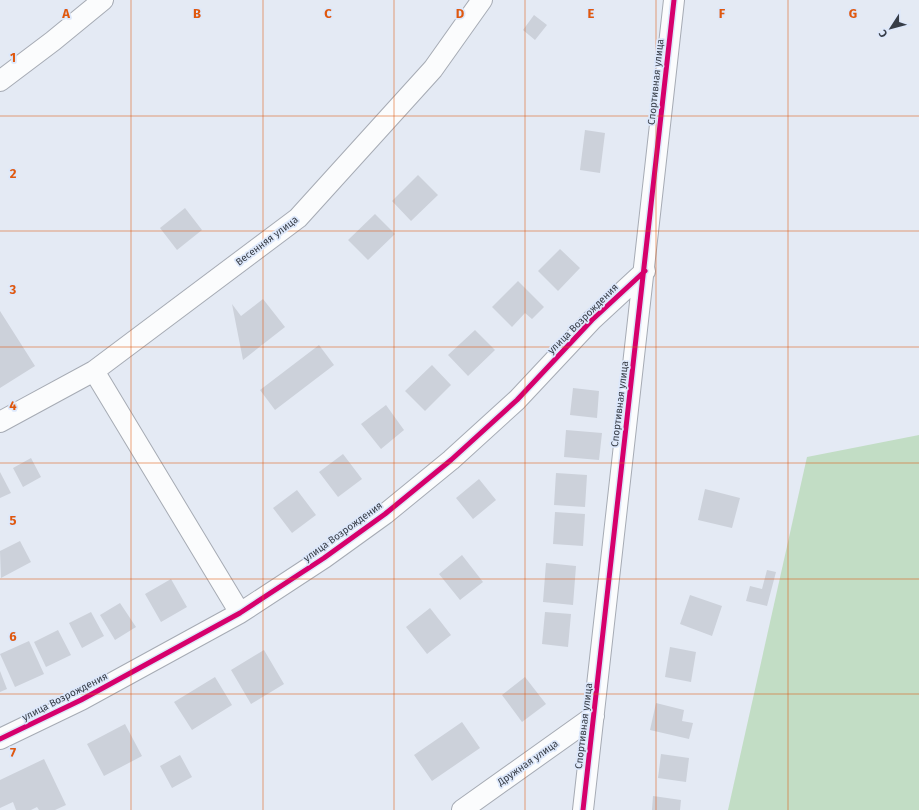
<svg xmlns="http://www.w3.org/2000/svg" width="919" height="810" font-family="'Fira Sans',sans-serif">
  <rect width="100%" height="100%" fill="#e4eaf4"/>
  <path fill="#c2ddc5" d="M919,435V810H728L807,457Z"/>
  <path fill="#ccd1da" d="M534,15L547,25L535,40L523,30Z
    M585,130L605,133L600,173L580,170Z
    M418,175L438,195L411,221L392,201Z
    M185,208L202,230L177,250L160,228Z
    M375,214L395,234L368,260L348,240Z
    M560,249L580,268L558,291L538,271Z
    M518,281L544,307L532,319L525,313L512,327L492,307Z
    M263,299L285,327L243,360L232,304L241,316Z
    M0,311L35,366L0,388Z
    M475,330L495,350L468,376L448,355Z
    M319,345L334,365L275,410L260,390Z
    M432,365L451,385L425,411L405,391Z
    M573,388L599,391L597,418L570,415Z
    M386,405L404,430L381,449L361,424Z
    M566,430L602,433L599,460L564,457Z
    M343,454L362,479L338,497L319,472Z
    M31,458L41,477L23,487L13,468Z
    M0,472L11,493L0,498Z
    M556,473L587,475L585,507L554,505Z
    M479,479L496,500L473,519L456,498Z
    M705,489L740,498L732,528L698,520Z
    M297,490L316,515L292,533L273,508Z
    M555,512L585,514L583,546L553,544Z
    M20,541L31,562L1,578L0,551Z
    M462,555L483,582L460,600L439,574Z
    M546,563L576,566L573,605L543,602Z
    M767,570L776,572L767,606L746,601L750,586L762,589Z
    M171,579L187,607L161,622L145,594Z
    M690,595L722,606L712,636L680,624Z
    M120,603L136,627L115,640L100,615Z
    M430,608L451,635L427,654L406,627Z
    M91,612L104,636L82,648L69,623Z
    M545,612L571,614L568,647L542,644Z
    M58,630L71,655L46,667L34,642Z
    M29,641L44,674L15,687L0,654Z
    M670,647L696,652L691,682L665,677Z
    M264,650L284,684L251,704L231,670Z
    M0,671L7,689L0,692Z
    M215,677L232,705L192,730L174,702Z
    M525,677L546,704L522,722L502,695Z
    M656,703L684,710L682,721L693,723L689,739L650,730Z
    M462,722L480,748L432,781L414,755Z
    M125,724L142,756L104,776L87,744Z
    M661,754L689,758L686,782L658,778Z
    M180,755L192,777L172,788L160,766Z
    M44,759L66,805L55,810H39L37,807L31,810H16L13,802L0,808V780Z
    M653,796L681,800L680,810H652Z"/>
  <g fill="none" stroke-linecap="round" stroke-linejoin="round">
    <g stroke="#a6abb4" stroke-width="22">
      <path id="minor" d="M0,81L53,41L103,0
        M94,371L240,613
        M0,422L94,371L298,218L433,69L482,0
        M0,739L81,700L240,613L324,558L385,514L451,460L517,400L592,320L645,271
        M462,810L594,716
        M583,810L674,0"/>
    </g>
    <use href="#minor" stroke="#fbfcfd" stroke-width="20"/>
    <g stroke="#dde8fb" stroke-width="8">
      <path id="cycleway" d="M0,739L81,700L240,613L324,558L385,514L451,460L517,400L592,320L645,271
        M583,810L674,0"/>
    </g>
    <use href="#cycleway" stroke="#d6006c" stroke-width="5"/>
  </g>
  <path fill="none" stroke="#df580f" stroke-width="1" stroke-opacity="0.55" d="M131,0V810M263,0V810M394,0V810M525,0V810M656,0V810M788,0V810M0,116H919M0,231H919M0,347H919M0,463H919M0,579H919M0,694H919"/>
  <g text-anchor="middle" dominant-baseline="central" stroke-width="3.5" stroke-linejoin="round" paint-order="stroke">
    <g font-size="10" fill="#373d47" stroke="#dde8fb">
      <text transform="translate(656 82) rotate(-84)">Спортивная улица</text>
      <text transform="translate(267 241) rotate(-37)">Весенняя улица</text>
      <text transform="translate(583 319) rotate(-45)">улица Возрождения</text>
      <text transform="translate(620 404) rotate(-83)">Спортивная улица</text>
      <text transform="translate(343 532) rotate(-36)">улица Возрождения</text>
      <text transform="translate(65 697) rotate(-27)">улица Возрождения</text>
      <text transform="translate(584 726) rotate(-83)">Спортивная улица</text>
      <text transform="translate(528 763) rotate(-35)">Дружная улица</text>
    </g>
  </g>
  <g font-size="13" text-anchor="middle" font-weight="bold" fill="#df580f" stroke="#dde8fb" stroke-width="3.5" stroke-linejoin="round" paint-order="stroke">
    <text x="66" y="18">A</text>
    <text x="197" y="18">B</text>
    <text x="328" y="18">C</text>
    <text x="460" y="18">D</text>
    <text x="591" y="18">E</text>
    <text x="722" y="18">F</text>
    <text x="853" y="18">G</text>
    <text x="13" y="62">1</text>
    <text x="13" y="178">2</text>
    <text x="13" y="294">3</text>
    <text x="13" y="410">4</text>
    <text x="13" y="525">5</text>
    <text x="13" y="641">6</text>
    <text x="13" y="757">7</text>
  </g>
  <g transform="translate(891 28) rotate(234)" stroke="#dde8fb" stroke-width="3" paint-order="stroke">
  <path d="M0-3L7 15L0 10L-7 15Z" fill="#373d47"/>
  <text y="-6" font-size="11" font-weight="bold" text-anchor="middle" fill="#373d47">С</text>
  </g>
</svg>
